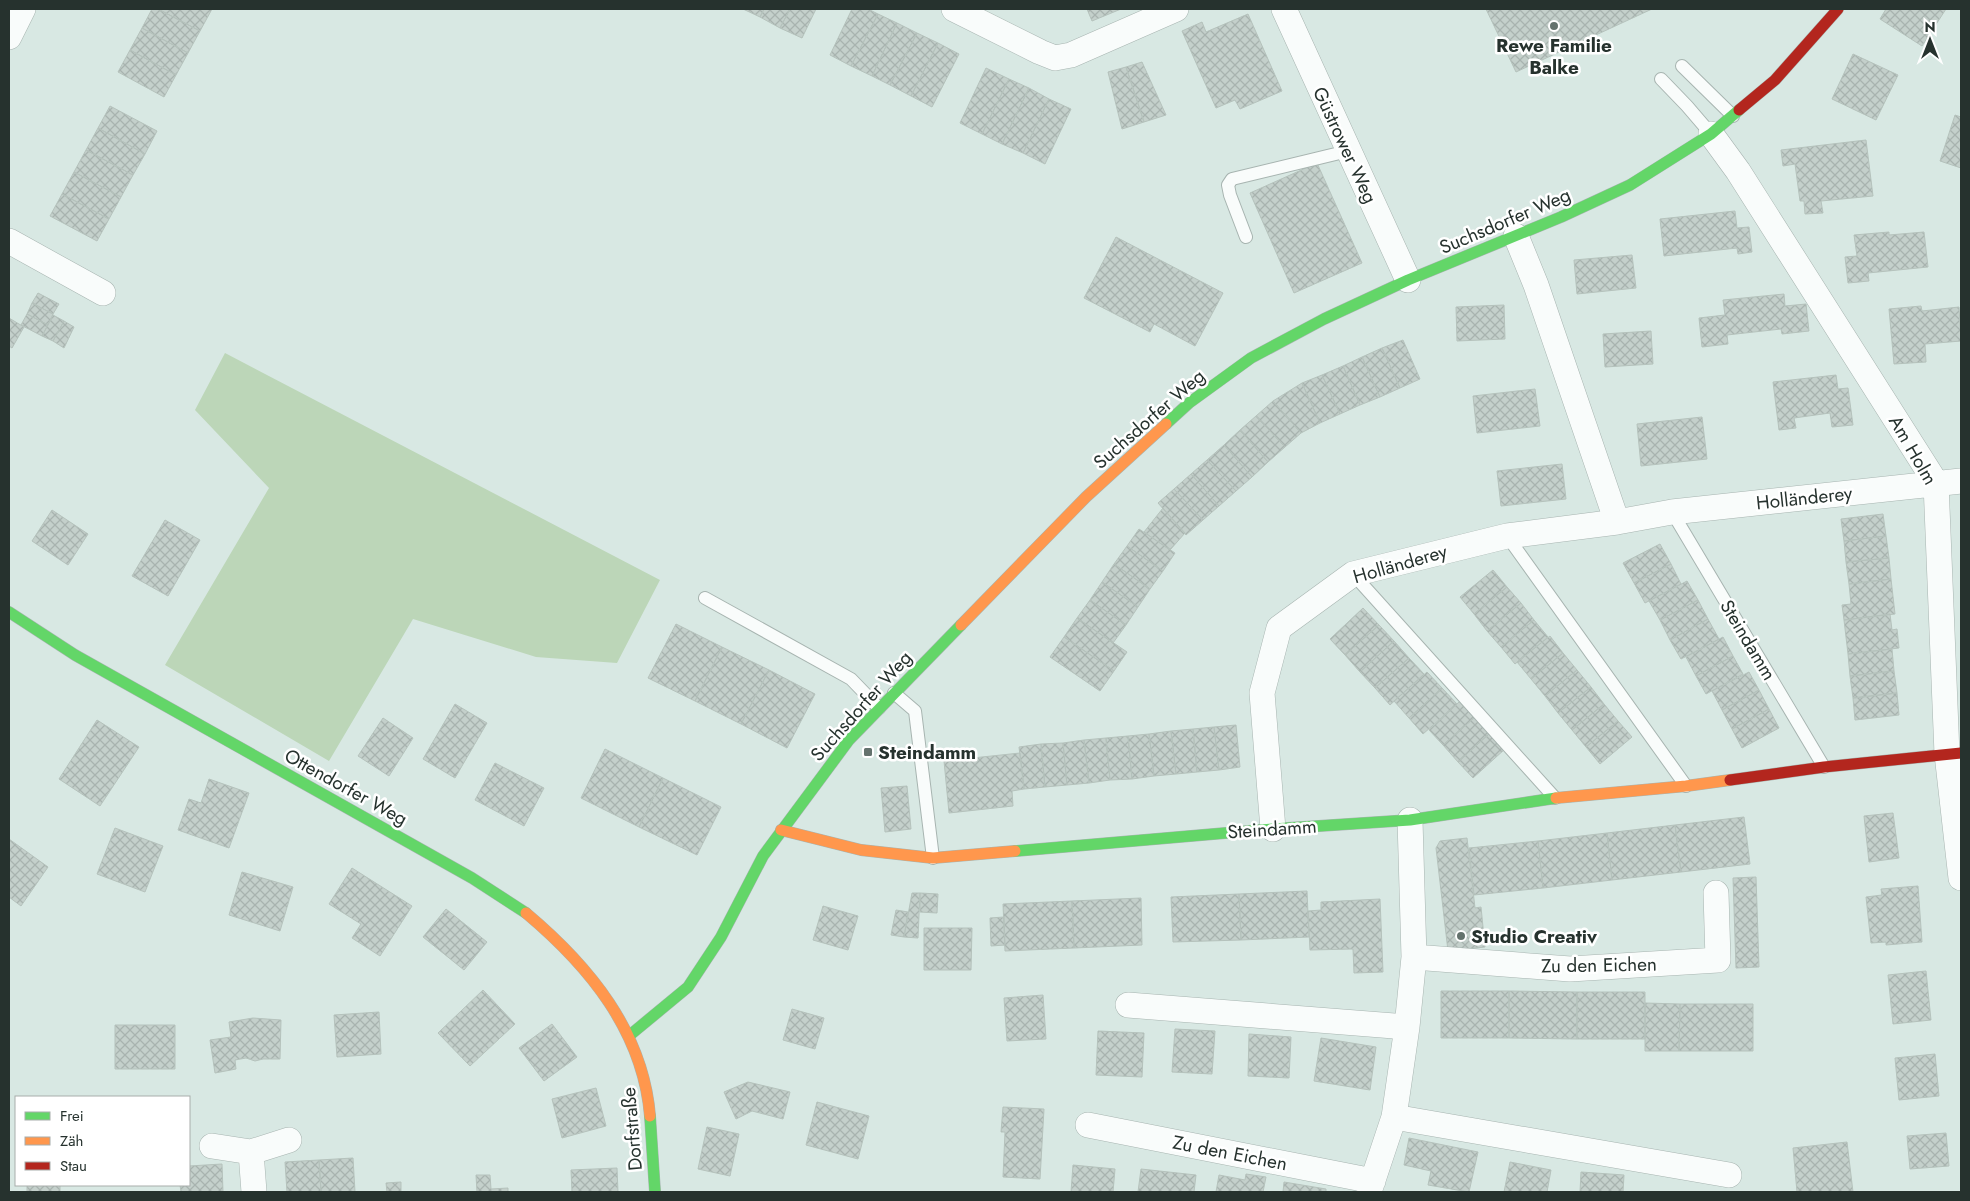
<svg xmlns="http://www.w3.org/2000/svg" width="1970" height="1201" font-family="Jost,sans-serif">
  <defs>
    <pattern id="building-cross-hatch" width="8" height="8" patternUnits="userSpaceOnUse" patternTransform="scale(1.25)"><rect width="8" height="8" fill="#c4d0cb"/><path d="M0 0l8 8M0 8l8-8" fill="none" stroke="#a8b3af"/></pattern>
  </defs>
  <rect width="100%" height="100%" fill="#d8e8e3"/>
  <path fill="#bcd6b8" d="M225,353L660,580L617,663L536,657L413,619L329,761L165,665L269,488L195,410Z"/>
  <path fill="url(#building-cross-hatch)" stroke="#b5c2bc" d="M152,9H158L200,31L188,53L142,28Z
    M158,9H212L200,31Z
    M743,9H764L760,17Z
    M764,9H790L780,28L760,17Z
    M790,9H816L802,38L780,28Z
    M852,9H868L878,14L851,66L830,55Z
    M1087,9H1121L1092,21Z
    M1486,9H1652L1516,72Z
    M1886,9H1946L1922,46L1880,19Z
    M878,14L897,23L872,76L851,66Z
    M1248,14L1282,91L1240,109L1235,100L1216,108L1182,31L1202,22L1206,32Z
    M897,23L917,33L890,85L872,76Z
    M142,28L188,53L176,75L130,50Z
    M917,33L938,43L911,96L890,85Z
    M938,43L959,54L932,107L911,96Z
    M130,50L176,75L164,97L118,72Z
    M1853,54L1898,75L1876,120L1832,99Z
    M1142,62L1166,115L1144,122L1126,67Z
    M1126,67L1144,122L1122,129L1108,72Z
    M986,68L1009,79L982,134L960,123Z
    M1009,79L1029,88L1002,144L982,134Z
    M1029,88L1049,99L1023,153L1002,144Z
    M1049,99L1071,109L1045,164L1023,153Z
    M110,106L157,131L145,154L98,128Z
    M1955,115L1961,117V168L1940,161Z
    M98,128L145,154L133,175L86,150Z
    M1866,140L1873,196L1821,201L1823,213L1805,214L1804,201H1800L1795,164L1783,166L1781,150Z
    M86,150L133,175L121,197L74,172Z
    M1317,163L1362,263L1294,293L1250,193Z
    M74,172L121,197L109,219L62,194Z
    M62,194L109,219L97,241L50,216Z
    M1735,211L1737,228L1749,227L1752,252L1738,254L1737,248L1664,256L1660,219Z
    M1889,232V235L1924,232L1928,267L1868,273L1869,281L1848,283L1845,257L1857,256L1854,235Z
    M1116,237L1223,293L1195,346L1154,324L1150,332L1084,298Z
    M1632,255L1636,288L1577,294L1574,260Z
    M38,293L59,304L53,314L32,303Z
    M1784,294L1785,306L1806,304L1809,331L1782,334L1781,329L1727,335L1728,344L1702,347L1699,318L1725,315L1723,300Z
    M32,303L53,314L48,325L27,314Z
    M1504,305L1505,339L1457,341L1456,307Z
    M1921,306L1922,311L1959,307L1961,341L1925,344L1926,362L1894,364L1889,309Z
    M27,314L48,325L42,336L21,325Z
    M53,315L64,321L53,341L42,336Z
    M9,318L24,327L12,348L9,346Z
    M64,321L74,327L64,348L53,341Z
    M1651,331L1653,364L1605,367L1603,334Z
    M1403,340L1420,379L1400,388L1382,348Z
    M1382,348L1400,388L1380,397L1362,357Z
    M1362,357L1380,397L1360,405L1343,366Z
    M1343,366L1360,405L1340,414L1322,375Z
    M1322,375L1340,414L1320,423L1302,383Z
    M1836,375L1838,389L1848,388L1853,425L1832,427L1830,413L1794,418L1796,428L1779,430L1773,382Z
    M1302,383L1320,423L1301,433L1273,401Z
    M1535,389L1540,426L1477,433L1473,396Z
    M1273,401L1301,433L1285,447L1256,416Z
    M1256,416L1285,447L1268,462L1240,430Z
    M1702,417L1707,459L1641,466L1637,424Z
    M1240,430L1268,462L1252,477L1224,445Z
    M1224,445L1252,477L1236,491L1207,460Z
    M1207,460L1236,491L1219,506L1191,474Z
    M1562,464L1566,499L1501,506L1497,471Z
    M1191,474L1219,506L1203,520L1174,489Z
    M1174,489L1203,520L1186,535L1158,503Z
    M1163,508L1185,533L1170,550L1144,532Z
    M52,510L88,534L68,565L32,541Z
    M1883,514L1886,536L1844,541L1841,519Z
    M165,520L200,540L168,596L132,576Z
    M1139,529L1175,553L1163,571L1127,546Z
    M1886,536L1889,558L1846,562L1844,541Z
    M1660,544L1671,564L1634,583L1623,563Z
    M1127,546L1163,571L1150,589L1114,564Z
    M1889,558L1891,579L1849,584L1846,562Z
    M1114,564L1150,589L1138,607L1102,582Z
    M1671,564L1681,584L1645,603L1634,583Z
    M1493,570L1507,587L1474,614L1460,597Z
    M1891,579L1895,614L1844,620L1842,605L1851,604L1849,584Z
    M1687,581L1698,600L1660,620L1649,601Z
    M1102,582L1138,607L1126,625L1090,600Z
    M1507,587L1521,603L1487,631L1474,614Z
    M1090,600L1126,625L1113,643L1077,618Z
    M1698,600L1708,619L1670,640L1660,620Z
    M1521,603L1534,620L1501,647L1487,631Z
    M1363,608L1379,625L1345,655L1330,639Z
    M1890,614L1892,630L1897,629L1899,648L1848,654L1844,620Z
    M1077,618L1127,652L1114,671L1064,637Z
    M1708,619L1719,639L1681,659L1670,640Z
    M1534,620L1548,637L1515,664L1501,647Z
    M676,624L722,647L695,701L648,678Z
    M1379,625L1394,641L1360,672L1345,655Z
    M1550,636L1563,653L1531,679L1517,662Z
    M1064,637L1114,671L1100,691L1050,657Z
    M1723,637L1733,656L1696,676L1686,657Z
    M1394,641L1409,658L1375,688L1360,672Z
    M722,647L769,670L741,724L695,701Z
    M1892,649L1894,671L1850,676L1848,654Z
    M1563,653L1577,670L1545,696L1531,679Z
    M1733,656L1743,674L1706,694L1696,676Z
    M1409,658L1424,674L1390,705L1375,688Z
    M769,670L815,694L787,748L741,724Z
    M1577,670L1591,687L1558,713L1545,696Z
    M1894,671L1897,693L1853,698L1850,676Z
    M1427,672L1442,688L1409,718L1394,701Z
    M1749,672L1759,690L1722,710L1712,691Z
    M1591,687L1604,704L1572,730L1558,713Z
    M1442,688L1457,704L1423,734L1409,718Z
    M1759,690L1769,709L1732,729L1722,710Z
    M1897,693L1899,715L1855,720L1853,698Z
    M1460,701L1475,717L1443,745L1429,730Z
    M455,704L487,723L455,778L423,759Z
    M1604,704L1618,721L1586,747L1572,730Z
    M1769,709L1779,728L1742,748L1732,729Z
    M1475,717L1490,733L1458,762L1443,745Z
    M383,718L413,738L389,776L358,756Z
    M97,720L139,747L100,806L59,779Z
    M1618,721L1632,737L1600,764L1586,747Z
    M1236,725L1240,767L1219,770L1214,727Z
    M1214,727L1219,770L1197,772L1193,729Z
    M1193,729L1197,772L1176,774L1171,731Z
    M1171,731L1176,774L1154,776L1149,734Z
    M1490,733L1505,749L1473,778L1458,762Z
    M1149,734L1154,776L1132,779L1128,736Z
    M1128,736L1132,779L1110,780L1106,738Z
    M1106,738L1110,780L1089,783L1084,740Z
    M1084,740L1089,783L1067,785L1063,743Z
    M1063,743L1067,785L1045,787L1041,744Z
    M1041,744L1045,787L1024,789L1019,747Z
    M605,749L663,778L639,827L581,798Z
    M1020,753L1024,789L1012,791L1013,806L949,813L944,761Z
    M495,763L544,788L524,826L475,800Z
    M663,778L721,807L697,855L639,827Z
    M209,779L249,793L229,848L178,830L189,799L201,803Z
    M907,786L911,829L885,832L881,788Z
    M1893,813L1899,858L1869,862L1864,816Z
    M1744,817L1750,864L1681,872L1675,825Z
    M1675,825L1681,872L1612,880L1607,833Z
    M115,828L163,846L145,892L97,874Z
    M1607,833L1612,880L1543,888L1538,841Z
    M1467,838L1475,908L1481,907L1485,947L1448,951L1436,848L1440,841Z
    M9,839L48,867L21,906L9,897Z
    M1538,841L1543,888L1474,895L1469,848Z
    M352,868L412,906L380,956L352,938L361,924L329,904Z
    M242,872L293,887L280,931L229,915Z
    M1756,877L1759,967L1736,968L1733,878Z
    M1918,886L1922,942L1886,945V942L1871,943L1866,897L1882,895L1881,889Z
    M1307,891L1309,937L1241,940L1239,894Z
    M912,893H920L918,938L904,937Z
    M920,893L938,894L937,913L920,912Z
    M1239,894L1241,940L1173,942L1171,897Z
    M1141,898L1142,945L1074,948L1072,901Z
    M1380,899L1383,972L1354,973L1353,949L1310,950L1308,911L1321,910V902Z
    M1072,901L1074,948L1005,951L1003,904Z
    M823,906L858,916L848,950L813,940Z
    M446,909L487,942L464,970L423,937Z
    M896,910L908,912L904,937L891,935Z
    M1004,917L1005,945L991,946L990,918Z
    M924,928H972L971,970H924Z
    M1926,971L1931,1020L1893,1024L1888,975Z
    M483,990L515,1024L470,1066L438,1033Z
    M1441,991H1509V1038H1441Z
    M1509,991L1577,992V1039L1509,1038Z
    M1577,992H1645V1039H1577Z
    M1043,995L1046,1039L1007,1041L1004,998Z
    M1645,1003L1680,1004L1679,1051H1645Z
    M1680,1004H1753V1051H1679Z
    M792,1009L824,1018L815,1049L783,1040Z
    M379,1012L381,1054L337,1057L334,1015Z
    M253,1018L281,1020L280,1059H263L255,1061L246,1058L235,1060L236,1069L215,1073L210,1040L231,1037L229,1022Z
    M552,1024L577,1057L544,1081L519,1048Z
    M115,1025H175V1069H115Z
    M1175,1029L1215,1031L1212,1074L1172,1072Z
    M1098,1031L1144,1033L1142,1077L1096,1075Z
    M1249,1034L1291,1037L1289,1078L1248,1076Z
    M1321,1038L1376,1047L1370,1090L1314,1081Z
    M1935,1054L1939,1096L1899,1100L1895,1058Z
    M748,1082L790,1092L783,1119L752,1111L736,1119L724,1092Z
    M596,1088L606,1126L562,1138L552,1099Z
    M817,1102L869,1116L858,1159L806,1145Z
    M1003,1107L1044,1109L1040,1179L1003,1177L1005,1132H1001Z
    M707,1127L739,1134L730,1176L698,1169Z
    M1946,1133L1949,1166L1910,1169L1907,1136Z
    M1409,1138L1478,1152L1469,1192L1428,1185L1431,1171L1404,1165Z
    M1847,1142L1853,1192H1797L1793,1148Z
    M353,1158L355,1192H321L319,1160Z
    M319,1160L321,1192H287L285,1162Z
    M1510,1162L1551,1170L1547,1192H1504Z
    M222,1164L223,1192H181L180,1185H189V1166Z
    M1073,1165L1115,1169L1113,1192H1071Z
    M617,1168L618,1192H572L571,1170Z
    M1141,1169L1196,1175L1194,1192H1138Z
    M1581,1172L1624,1175L1623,1192H1580Z
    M1246,1174L1266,1177L1263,1192H1216L1219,1175L1245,1180Z
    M476,1175H490L491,1189L508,1188V1192H477Z
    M401,1182V1192H387L386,1183Z
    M1284,1182L1326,1189V1192H1283Z
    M27,1185H60V1192H27Z"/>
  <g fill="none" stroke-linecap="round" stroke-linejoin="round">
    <g stroke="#a7b4b0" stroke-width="14">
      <path id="lane" d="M1682,66L1733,116
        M1661,79L1687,106L1711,134
        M1246,237L1230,195L1228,185L1232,179L1348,151
        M1672,512L1824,767
        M1507,536L1686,786
        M1353,574L1555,798
        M705,598L851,679L879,708
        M894,693L915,711L933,858"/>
    </g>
    <g stroke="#a7b4b0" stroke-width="26">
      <path id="street" d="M954,9L1040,52L1055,58L1071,55L1176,9
        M1284,9L1408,280
        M9,37L23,9
        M1711,134L1738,171L1936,483L1947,754L1961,878
        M1516,236L1536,285L1617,522
        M9,241L103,293
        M1273,829L1262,693L1279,628L1353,574L1507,536L1617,522L1672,512L1961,481
        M1414,957L1570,969L1718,960L1716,893
        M1128,1005L1407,1027
        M1394,1117L1729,1175
        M1088,1125L1373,1181
        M212,1146L251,1152L289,1140
        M251,1152L254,1192
        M1369,1192L1394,1117L1407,1027L1414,957L1410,820"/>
    </g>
    <g stroke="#a7b4b0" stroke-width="12">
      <path id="fast" d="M1166,424L1189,403L1251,358L1324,319L1408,280L1561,217L1630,185L1711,134L1739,110
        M9,612L75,655L472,878L526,913
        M1015,851L1273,829L1410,820L1556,798
        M630,1035L688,987L721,937L763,856L849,740L961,625
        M650,1116L655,1192"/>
    </g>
    <g stroke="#a7b4b0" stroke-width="12">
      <path id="slow" d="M961,625L1086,497L1166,424
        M1556,798L1686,786L1730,780
        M781,830L861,850L933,858L1015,851
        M526,913C589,966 643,1031 650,1116"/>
    </g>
    <g stroke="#a7b4b0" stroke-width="12">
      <path id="jam" d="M1739,110L1775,80L1838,9
        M1730,780L1824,767L1961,753"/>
    </g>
    <use href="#lane" stroke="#f9fcfb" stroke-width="12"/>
    <use href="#street" stroke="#f9fcfb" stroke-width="25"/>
    <use href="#fast" stroke="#63d668" stroke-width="11"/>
    <use href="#slow" stroke="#ff974d" stroke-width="11"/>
    <use href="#jam" stroke="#b3261e" stroke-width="11"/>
  </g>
  <g fill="#64726d" stroke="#fff" stroke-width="2">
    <circle cx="1554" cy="26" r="5"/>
    <rect x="863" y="747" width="10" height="10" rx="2.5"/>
    <circle cx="1461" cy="936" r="5"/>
  </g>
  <g text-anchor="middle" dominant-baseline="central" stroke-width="5" stroke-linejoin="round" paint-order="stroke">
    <g font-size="19" font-weight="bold" fill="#26322e" stroke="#fff" text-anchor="start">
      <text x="1554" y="45" text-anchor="middle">Rewe Familie<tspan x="1554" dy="22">Balke</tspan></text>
      <text x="878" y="752">Steindamm</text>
      <text x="1471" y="936">Studio Creativ</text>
    </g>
    <g font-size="19" fill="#26322e" stroke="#fff">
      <text transform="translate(1345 145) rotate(65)">Güstrower Weg</text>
      <text transform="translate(1505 221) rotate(-23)">Suchsdorfer Weg</text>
      <text transform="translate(1149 419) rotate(-41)">Suchsdorfer Weg</text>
      <text transform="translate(1913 450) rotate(60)">Am Holm</text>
      <text transform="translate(1804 498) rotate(-6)">Holländerey</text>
      <text transform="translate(1400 564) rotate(-16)">Holländerey</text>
      <text transform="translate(1748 640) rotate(59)">Steindamm</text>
      <text transform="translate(861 706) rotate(-48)">Suchsdorfer Weg</text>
      <text transform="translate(346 787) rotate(29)">Ottendorfer Weg</text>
      <text transform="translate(1272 829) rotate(-4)">Steindamm</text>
      <text transform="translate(1599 965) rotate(-1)">Zu den Eichen</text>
      <text transform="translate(632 1129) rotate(-95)">Dorfstraße</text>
      <text transform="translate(1230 1153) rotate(11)">Zu den Eichen</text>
    </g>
  </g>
  <rect width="1970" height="1201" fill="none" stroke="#26322e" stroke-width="20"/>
  <rect x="15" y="1096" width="175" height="90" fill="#ffffff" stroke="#a8adab"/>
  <rect x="25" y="1112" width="25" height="8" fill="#63d668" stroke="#a8adab"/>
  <text x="60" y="1121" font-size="15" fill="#26322e">Frei</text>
  <rect x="25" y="1137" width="25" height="8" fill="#ff974d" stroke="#a8adab"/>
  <text x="60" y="1146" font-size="15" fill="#26322e">Zäh</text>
  <rect x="25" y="1162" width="25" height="8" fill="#b3261e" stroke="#a8adab"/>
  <text x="60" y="1171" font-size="15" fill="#26322e">Stau</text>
  <g transform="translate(1930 40)" stroke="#ffffff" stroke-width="4" paint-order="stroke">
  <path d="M0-4L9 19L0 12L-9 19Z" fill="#26322e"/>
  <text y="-8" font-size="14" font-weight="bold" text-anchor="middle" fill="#26322e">N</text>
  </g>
</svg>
